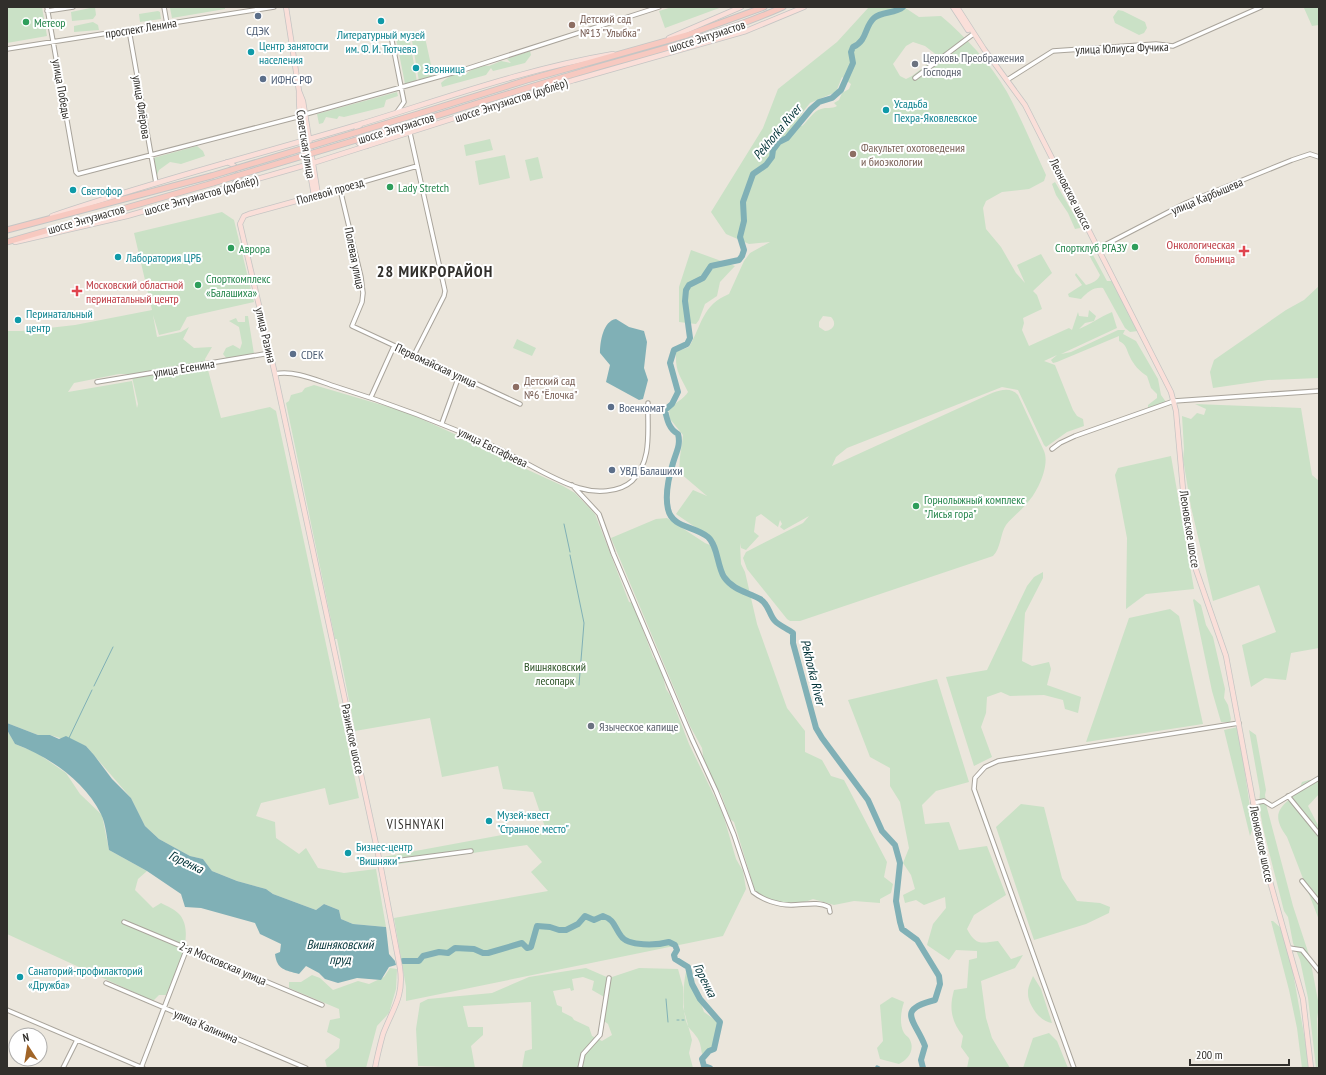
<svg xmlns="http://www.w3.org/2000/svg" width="1326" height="1075" font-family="'PT Sans Narrow',sans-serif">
  <rect width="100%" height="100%" fill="#ebe6dc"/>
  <path fill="#cae1c6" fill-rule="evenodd" d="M7,7H42L47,36L7,43Z
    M95,7L96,15L93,19L72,21L71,12Z
    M225,7V9L172,18L170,8Z
    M672,7H722L665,28L659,11Z
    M869,7H904L919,17L941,16C966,37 990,63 1007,92C1021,118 1033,147 1046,175L1044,181L1029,189L1002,192L986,201L983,208L986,229L1001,247L1016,273L1025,283L1017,265L1041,254L1052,273L1033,291L1037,295L1042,309L1023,318L1024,323L1022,330L1029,346L1069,328L1072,330L1078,312L1079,316L1088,317L1089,310L1096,316L1094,321L1085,323L1079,329C1091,324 1100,317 1112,312L1117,328L1061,354L1071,352L1118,330H1125L1123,334L1136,341L1158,379L1161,395L1166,402L1148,409V405L1157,398V394L1151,388L1147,376C1140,372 1133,364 1130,357C1126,349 1127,345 1119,341V336L1057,362L1053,363L1051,360L1057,355L1044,361L1055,365L1073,410L1077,416L1083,419L1084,426L1067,432L1046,447L1044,445L1018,390L1002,387L847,448L836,457L832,466L992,393C1001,390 1011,387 1018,395L1044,451C1050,465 1038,491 1028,502C1022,510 1013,516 1006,525C1000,534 1001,548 993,556L800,621H790L787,619L747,569L743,558L746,552L803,523L809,516L784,530L780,527L782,524L780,520L778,527L761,514L756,517L754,532L759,536L746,550L741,548L740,543L741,564L745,572L757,624L787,708L805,731V752L822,760L831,776L844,780L887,862L884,877L893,884L891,893L880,899V903L854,901L834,905L813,899C795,907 770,905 755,891L734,822L730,819L721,794L718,790L704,762L702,748L690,726L611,538L656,519L667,518L705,543L717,548L714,540L676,514L693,490L707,496L680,473C678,460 682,448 683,435L670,419L669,410C674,403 684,399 688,392C680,375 675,372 676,352L689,347C702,325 702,305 729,294L744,261L750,253L770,242L749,244L726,234L711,212L763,128L778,89L837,42ZM913,42L925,46L938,56L912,76L906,79L900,76L893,64L906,46ZM842,77L851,84L849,89L842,93L839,100L834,103L837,106C832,109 826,107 821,109C813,111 808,121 802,126L797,124L802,113L810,103L836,92ZM823,316L831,317C837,323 834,330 825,331L819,327V322Z
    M1319,7V25L1312,26L1304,8Z
    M1118,10L1123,11L1145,22L1147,28L1144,33L1139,35L1115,23L1113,17Z
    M158,11L160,12L161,19L140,22L139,14Z
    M93,22L98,25L99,30L74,32V26Z
    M424,33L433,74L431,78L419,81L412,41L415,40L414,35Z
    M406,37L407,42L410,41L417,82L405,84L396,38Z
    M530,51L531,55L525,63L493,71L491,68L486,75L442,87L441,83C447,77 458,71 466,74C471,69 483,65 489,66L501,61L511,63L507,59Z
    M397,92L398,96L386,100L384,107L344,117L339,116L337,119L326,117L323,123L319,124L317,114Z
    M490,139L493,150L466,156L464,145Z
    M197,146L203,151L205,156L181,164L170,162L159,170L157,175L156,174L153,158Z
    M505,155L510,178L479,185L475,161Z
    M538,157L543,178L530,181L525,160Z
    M1055,182L1080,225V228L1075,229L1068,213L1056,195L1052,184Z
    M222,212L234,220L254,302L187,317L180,330L159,335L153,315L157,337L181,332L189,327L183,339L194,348L212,347L205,359L221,418L270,407L276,411L359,798L329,805L325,788L261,803L256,816L275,822L276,838L299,854L306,848L318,868L344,873L376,869L386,927L353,924L341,919L339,910L324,904L316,910L273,894L266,889L237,881L212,871L203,859L190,856L159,839L145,826L131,798L86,746L50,735H38L7,723V331H22L75,325L152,310L134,233ZM119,374H127L132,377L138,404L137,408L132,381L68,392L74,383Z
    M1087,244L1107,281H1113L1138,331L1130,332L1125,328L1103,288C1093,287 1088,292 1081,299L1069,297L1068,294L1082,285L1075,275L1076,273L1086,285C1092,283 1098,281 1100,275L1084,246Z
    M691,250L735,266L720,282L717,296L705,304L699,320L696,324L679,322V287Z
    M1319,286V378L1268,380L1213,388L1210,372L1214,360L1286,310L1304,300Z
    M245,316H248L254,354L227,359L223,354L226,348L233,345L240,349L242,343L239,327L229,321L236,318L238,322H245Z
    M517,339L536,348L532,356L513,348Z
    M314,385L406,412L490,450L491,453L563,486L575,493L595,514L629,602L633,603L653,657L661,669L666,689L670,695L689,744L723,814L736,859L743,871L746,889L723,936L406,1001V987L394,918L548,891L531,872L542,862L527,845L385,866L383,857L545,827L533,792L503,789L498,766L442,777L430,718L355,731L337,639H335L286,403L289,401L291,395L302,392L305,388Z
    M1195,404L1301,408L1312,475L1319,481V648L1291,653L1286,680L1265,678L1251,687L1242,645L1276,632L1259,585L1213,601L1191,507L1183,459L1184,449L1182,416L1191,419L1197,413L1204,415L1206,409Z
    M1171,456L1194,589L1146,594L1126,609L1127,538L1115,475L1118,468Z
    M1043,572V578L1025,613L1022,661L1032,666L1049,662L1051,669L1047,685L1081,697L1078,713L1065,709L1063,700L1044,695L1010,696L1001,692L987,697L986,713L981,727L992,757L974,766L946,677L987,670L1027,586L1034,577Z
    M1194,599L1201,605L1206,625L1213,637L1225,689L1224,698L1228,705L1231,719L1230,722H1221L1212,691L1193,600Z
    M1170,609L1179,616L1203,724L1086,742L1129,618Z
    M937,679L969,782L936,791L922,805L925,824L949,822L959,850L987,846L1006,895L974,915L967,929C976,946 981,943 998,941L1011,959L1023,955L1015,968L981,981L986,1018L992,1038L1010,1068H967L969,1058L961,1047L963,1036C951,1021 949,1008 954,990L967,988L969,960L977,958V951L956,950L949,960L927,945L933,924L946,908L945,897L924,905L916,900L905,903L903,895L915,889L911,875L903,863L909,848L900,802L890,786V768L870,757L848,700Z
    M1238,727L1253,827L1250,836L1224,730Z
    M7,730L15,744L37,753L66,773L80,794L102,815L109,850L147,871L138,879L135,890L153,908L161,903C167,906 176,910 180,915C196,935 175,975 166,995H159L153,1001L7,934Z
    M1249,730L1256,735L1266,790L1265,795L1267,808L1293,906L1310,958L1319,1006L1317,1019L1319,1068H1316L1308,998L1300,960L1293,943L1288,917L1284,911L1263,828L1259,805L1260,792Z
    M1309,780L1319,781V794L1308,806L1319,827V920L1287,837C1263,805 1295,804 1302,782Z
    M1021,804L1044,807L1062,878L1077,901L1100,903L1110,907L1109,913L1086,924L1034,940L996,827Z
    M1271,921H1273L1281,928L1292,967L1310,1068H1302L1297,1028L1289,990Z
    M390,968L397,969L396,989L389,1013L377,1026L366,1068H327L325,1060L339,1048L340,1039L327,1032L330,1020L340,1018L339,1009L289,988V982H301L312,975L320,978L333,990L358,981L369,984L384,977Z
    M586,968L609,978L639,968L678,969L683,987V1007L692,1040L689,1053L693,1068H522L525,1051L532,1049L531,1002L463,1006L468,1027H483V1035L471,1046L475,1068L418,1066L416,1029L420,1003L428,999L492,993L529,977ZM583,977L594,981L592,990L606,998L604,1021L608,1024L612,1035L602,1041L592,1036L589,1027L574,1020L572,1017L562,1012V1007L557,1005L553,991L570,988L571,991L574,990L572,979Z
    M686,972L691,975L704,1012L718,1022L712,1047L702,1054C700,1040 699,1039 690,1029C681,1018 683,985 686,972Z
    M1033,976L1041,989L1052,1023C1040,1022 1027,1004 1028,992C1028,987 1031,981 1033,976Z
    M892,997L904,1002C901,1011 899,1024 904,1033C906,1036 909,1037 910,1040C915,1050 908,1060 899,1064L880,1059L877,1048L883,1041L880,1005Z
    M1049,1033L1057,1041L1068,1068H1023L1033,1038Z"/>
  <path fill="#80b0b6" d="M616,319L629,327L644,331L647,342L644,368L648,380L643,399L639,400L606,382L610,365L600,353C600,342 603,321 616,319Z
    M7,723L38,735H50L59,739L66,736L86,746L94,755L112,779L131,798L145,826L159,839L190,856L203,859L212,871L237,881L266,889L273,894L316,910L324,904L339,910L341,919L353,924L386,927L389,954L395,961L396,965L389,967L381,980L357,978L338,983L325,979L319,973L306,966L299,974C285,970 277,970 275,954L280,952L281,944L260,934L255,923L201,908L185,907L181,894L147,871L109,850C107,839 106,824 101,814C84,780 49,757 15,744L7,730Z"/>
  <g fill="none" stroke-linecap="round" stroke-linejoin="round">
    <path stroke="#80b0b6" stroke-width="1" d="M564,524L570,552
      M570,555L584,623L579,685
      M94,686L113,647
      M69,738L92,690
      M666,999L668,1022
      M677,1020H679
      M682,1020H684"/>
    <path stroke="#80b0b6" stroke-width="3.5" d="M877,1067L879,1068"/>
    <path stroke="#80b0b6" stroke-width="6" d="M903,7C895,14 882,11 874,18C864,27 868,40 853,47L851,52L853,63L841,90L832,98L819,102L811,109L787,138L779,142L773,150L772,157L766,165L753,174L743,202L744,221L740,237L744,250L742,256L739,260L711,266L703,278L689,285L686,290L685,301L690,338L687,344L674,350L670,363L678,392L672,404L665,410C667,420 669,429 678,434C681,445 676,452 673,463C669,476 665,496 668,509C672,528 695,526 708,537C718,546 717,566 724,577C733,590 747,592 760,599C769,604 769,615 775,621C780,626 788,629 793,633V643L816,728L822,738L868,800L882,831L895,845L900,863L896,901L900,922L902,929L917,940L939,976L940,984L935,1000C895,1010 915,1020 925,1046L921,1060L923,1068
      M403,961H419L423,956L439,952L448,953L455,948L474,949L483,953H488L522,943L527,948L531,947L537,926L550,927L559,930H566L578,924L585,916L594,920L603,916C615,920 614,927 621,936C628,947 658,945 669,942L675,945L677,950L674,955L675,959L688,967L692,984L700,999L720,1022L714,1049L709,1051L702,1059L704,1066L710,1068"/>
    <g stroke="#a9a49b" stroke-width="5.5">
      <path id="minor" d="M47,7L76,172L78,174L301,116
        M164,7L167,24
        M47,11L73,7
        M129,30L156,183
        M392,41L404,102L397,112
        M7,49L274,7
        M915,78L972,35
        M1007,80L1053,51L1156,44L1173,46L1261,7
        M306,114L466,69L659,7
        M410,133L445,291L444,296L414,355
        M340,189L361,277L363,293L362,302L352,326L520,404
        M318,195L417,166
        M1099,248L1186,203L1292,160L1310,154L1319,157
        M275,374C294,370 316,380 334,386C389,403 442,423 495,447C523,460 550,479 579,488C595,493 619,493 632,481C653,460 647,430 648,403
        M97,382L270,353
        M371,397L394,346
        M442,423L459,376
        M1052,449L1060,443L1075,436L1174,401L1319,391
        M572,485L599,514L613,553L692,739L716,791L734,835L753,892C763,900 778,905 791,905C804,905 818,901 829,907L830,912
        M1288,796L1319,834
        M1253,803L1264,801L1272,806L1319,778
        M380,863L471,851
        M1302,881L1319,902
        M124,922L322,1005
        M1289,948L1302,950L1319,971
        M106,983L306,1068
        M7,1010L143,1068
        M63,1068L77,1040
        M141,1068L187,948
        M580,1068L583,1054L600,1035L609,978
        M1074,1068L974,789L975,778L985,767L998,761L1239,723"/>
    </g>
    <g stroke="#c5c5c4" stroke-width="6">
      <path id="major" d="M286,7L299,91C298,126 309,162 314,196
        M953,7L968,30
        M957,7L984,49L1025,105L1171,392L1176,411L1184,501L1194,564L1226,656L1264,860L1303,999L1311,1068
        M669,38L741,7
        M299,91L303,101L318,195L249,214L244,216L240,224L275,374L380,863L400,968C404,997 393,1008 383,1034C380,1045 377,1057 375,1068
        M361,124C352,132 354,145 367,146
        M227,162C235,165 240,169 239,178L234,184
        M52,216C151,182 253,156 354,126C440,100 524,69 613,54
        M15,242L127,216L313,163L574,80L746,31L804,7"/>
    </g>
    <g stroke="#c5c5c4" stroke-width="7">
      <path id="highway" d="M421,113L527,80L687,35L764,7
        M423,120C478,103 532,86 588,70C654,51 720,35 783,7
        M7,230L211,176
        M7,242L213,183"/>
    </g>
    <use href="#minor" stroke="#fff" stroke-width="3.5"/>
    <use href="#major" stroke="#fadfd9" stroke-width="4.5"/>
    <use href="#highway" stroke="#f7c9c0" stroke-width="5"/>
    <g stroke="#c5c5c4" stroke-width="7" stroke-linecap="butt">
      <path id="highway-bridge" d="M211,176L421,113
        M213,183L423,120"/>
    </g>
    <use href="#highway-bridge" stroke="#f7c9c0" stroke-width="5"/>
  </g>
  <g fill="#5c6f8a" stroke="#fff" stroke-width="1.5">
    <circle cx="258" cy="16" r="4"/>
    <circle cx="263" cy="79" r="4"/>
    <circle cx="293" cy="354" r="4"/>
    <circle cx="611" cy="407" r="4"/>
    <circle cx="612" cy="470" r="4"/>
  </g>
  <g fill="#0f9aa8" stroke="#fff" stroke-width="1.5">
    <circle cx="381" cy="21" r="4"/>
    <circle cx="251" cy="52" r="4"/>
    <circle cx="416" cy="68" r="4"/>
    <circle cx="886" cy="110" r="4"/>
    <circle cx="73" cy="190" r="4"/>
    <circle cx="118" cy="257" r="4"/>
    <circle cx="18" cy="320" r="4"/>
    <circle cx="489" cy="821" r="4"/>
    <circle cx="348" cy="853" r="4"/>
    <circle cx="20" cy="977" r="4"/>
  </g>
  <g fill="#2e9e5b" stroke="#fff" stroke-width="1.5">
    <circle cx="26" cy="22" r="4"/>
    <circle cx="390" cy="187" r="4"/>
    <circle cx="1135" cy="247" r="4"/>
    <circle cx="231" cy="248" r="4"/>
    <circle cx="198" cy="285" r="4"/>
    <circle cx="916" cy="506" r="4"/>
  </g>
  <g fill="#8d6e63" stroke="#fff" stroke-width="1.5">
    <circle cx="572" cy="25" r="4"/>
    <circle cx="853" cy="154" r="4"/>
    <circle cx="516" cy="387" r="4"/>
  </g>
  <g fill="#6b7280" stroke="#fff" stroke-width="1.5">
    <circle cx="915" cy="64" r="4"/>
    <circle cx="591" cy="726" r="4"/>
  </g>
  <g fill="#e0444e" stroke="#fff" stroke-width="1.5">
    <path d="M1242 245h4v4h4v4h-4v4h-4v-4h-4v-4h4z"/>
    <path d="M75 285h4v4h4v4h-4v4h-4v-4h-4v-4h4z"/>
  </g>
  <g text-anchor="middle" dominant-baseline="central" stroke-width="4" stroke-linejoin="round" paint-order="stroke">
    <g font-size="12" fill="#785e54" stroke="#fff" text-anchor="start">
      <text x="580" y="18">Детский сад<tspan x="580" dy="14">№13 "Улыбка"</tspan></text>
      <text x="861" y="147">Факультет охотоведения<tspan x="861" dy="14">и биоэкологии</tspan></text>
      <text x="524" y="380">Детский сад<tspan x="524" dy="14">№6 "Ёлочка"</tspan></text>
    </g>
    <g font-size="12" fill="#27864d" stroke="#fff" text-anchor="start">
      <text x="34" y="22">Метеор</text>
      <text x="398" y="187">Lady Stretch</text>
      <text x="1127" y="247" text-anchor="end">Спортклуб РГАЗУ</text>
      <text x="239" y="248">Аврора</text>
      <text x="206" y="278">Спорткомплекс<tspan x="206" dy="14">«Балашиха»</tspan></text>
      <text x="924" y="499">Горнолыжный комплекс<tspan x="924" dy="14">"Лисья гора"</tspan></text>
    </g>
    <g font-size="12" fill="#312f2b" stroke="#fff">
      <text transform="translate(141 28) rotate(-9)">проспект Ленина</text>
      <text transform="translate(707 36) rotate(-18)">шоссе Энтузиастов</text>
      <text transform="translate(1122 48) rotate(-2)">улица Юлиуса Фучика</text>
      <text transform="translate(62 89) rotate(80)">улица Победы</text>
      <text transform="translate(511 100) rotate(-18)">шоссе Энтузиастов (дублёр)</text>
      <text transform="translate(142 107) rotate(81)">улица Флёрова</text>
      <text transform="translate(396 128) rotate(-17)">шоссе Энтузиастов</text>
      <text transform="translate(306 144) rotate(81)">Советская улица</text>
      <text transform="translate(330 191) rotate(-16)">Полевой проезд</text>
      <text transform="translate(1071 194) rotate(63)">Леоновское шоссе</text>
      <text transform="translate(201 195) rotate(-16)">шоссе Энтузиастов (дублёр)</text>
      <text transform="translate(1207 196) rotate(-23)">улица Карбышева</text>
      <text transform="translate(86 219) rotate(-16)">шоссе Энтузиастов</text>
      <text transform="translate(355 258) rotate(79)">Полевая улица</text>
      <text transform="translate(266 335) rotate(77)">улица Разина</text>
      <text transform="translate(436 365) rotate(25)">Первомайская улица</text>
      <text transform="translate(184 368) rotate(-9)">улица Есенина</text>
      <text transform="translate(493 447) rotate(26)">улица Евстафьева</text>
      <text transform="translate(1190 529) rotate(81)">Леоновское шоссе</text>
      <text transform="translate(353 739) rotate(78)">Разинское шоссе</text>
      <text transform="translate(1262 844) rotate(78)">Леоновское шоссе</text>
      <text transform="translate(223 963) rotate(23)">2-я Московская улица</text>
      <text transform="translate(206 1026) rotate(23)">улица Калинина</text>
    </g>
    <g font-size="12" fill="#4e5e75" stroke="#fff" text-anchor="start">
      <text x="258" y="30" text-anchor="middle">СДЭК</text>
      <text x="271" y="79">ИФНС РФ</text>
      <text x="301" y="354">CDEK</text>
      <text x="619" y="407">Военкомат</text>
      <text x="620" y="470">УВД Балашихи</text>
    </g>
    <g font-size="12" fill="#0d838f" stroke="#fff" text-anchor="start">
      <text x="381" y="34" text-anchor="middle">Литературный музей<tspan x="381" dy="14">им. Ф. И. Тютчева</tspan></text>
      <text x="259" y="45">Центр занятости<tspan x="259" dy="14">населения</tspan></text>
      <text x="424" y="68">Звонница</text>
      <text x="894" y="103">Усадьба<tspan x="894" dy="14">Пехра-Яковлевское</tspan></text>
      <text x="81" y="190">Светофор</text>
      <text x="126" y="257">Лаборатория ЦРБ</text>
      <text x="26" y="313">Перинатальный<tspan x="26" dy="14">центр</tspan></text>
      <text x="497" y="814">Музей-квест<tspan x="497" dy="14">"Странное место"</tspan></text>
      <text x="356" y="846">Бизнес-центр<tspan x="356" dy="14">"Вишняки"</tspan></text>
      <text x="28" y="970">Санаторий-профилакторий<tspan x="28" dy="14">«Дружба»</tspan></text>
    </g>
    <g font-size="12" fill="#5b616d" stroke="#fff" text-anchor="start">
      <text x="923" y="57">Церковь Преображения<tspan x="923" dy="14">Господня</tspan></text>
      <text x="599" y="726">Языческое капище</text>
    </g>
    <g font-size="12" fill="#be3a42" stroke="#fff" text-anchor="end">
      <text x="1235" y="244">Онкологическая<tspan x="1235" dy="14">больница</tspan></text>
      <text x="86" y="284" text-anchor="start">Московский областной<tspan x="86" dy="14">перинатальный центр</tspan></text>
    </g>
    <g font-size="12" fill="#2d5327" stroke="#fff">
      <text x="555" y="666">Вишняковский<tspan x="555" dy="14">лесопарк</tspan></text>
    </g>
    <g font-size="13" font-style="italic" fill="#003237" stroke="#fff">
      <text transform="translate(777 132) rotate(-50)">Pekhorka River</text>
      <text transform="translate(813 672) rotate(76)">Pekhorka River</text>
      <text transform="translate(186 862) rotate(25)">Горенка</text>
      <text x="340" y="944">Вишняковский<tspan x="340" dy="15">пруд</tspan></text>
      <text transform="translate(705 980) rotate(63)">Горенка</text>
    </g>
    <g font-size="13" letter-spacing="1" fill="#312f2b" stroke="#fff">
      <text x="416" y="824">VISHNYAKI</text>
    </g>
    <g font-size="16" font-weight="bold" letter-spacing="1" fill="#312f2b" stroke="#fff">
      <text x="435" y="271">28 МИКРОРАЙОН</text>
    </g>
  </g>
  <rect width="1326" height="1075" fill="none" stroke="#312f2b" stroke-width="16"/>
  <g transform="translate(28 1047) rotate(348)"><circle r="19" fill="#ffffff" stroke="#adacaa"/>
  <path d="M0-3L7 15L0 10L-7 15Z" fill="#a16528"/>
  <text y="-6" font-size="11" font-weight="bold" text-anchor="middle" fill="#312f2b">N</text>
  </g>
  <path d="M1190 1059v6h99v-6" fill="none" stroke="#312f2b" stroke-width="2"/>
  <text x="1196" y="1059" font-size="12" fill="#312f2b" stroke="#ffffff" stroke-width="3" paint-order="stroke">200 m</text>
</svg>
